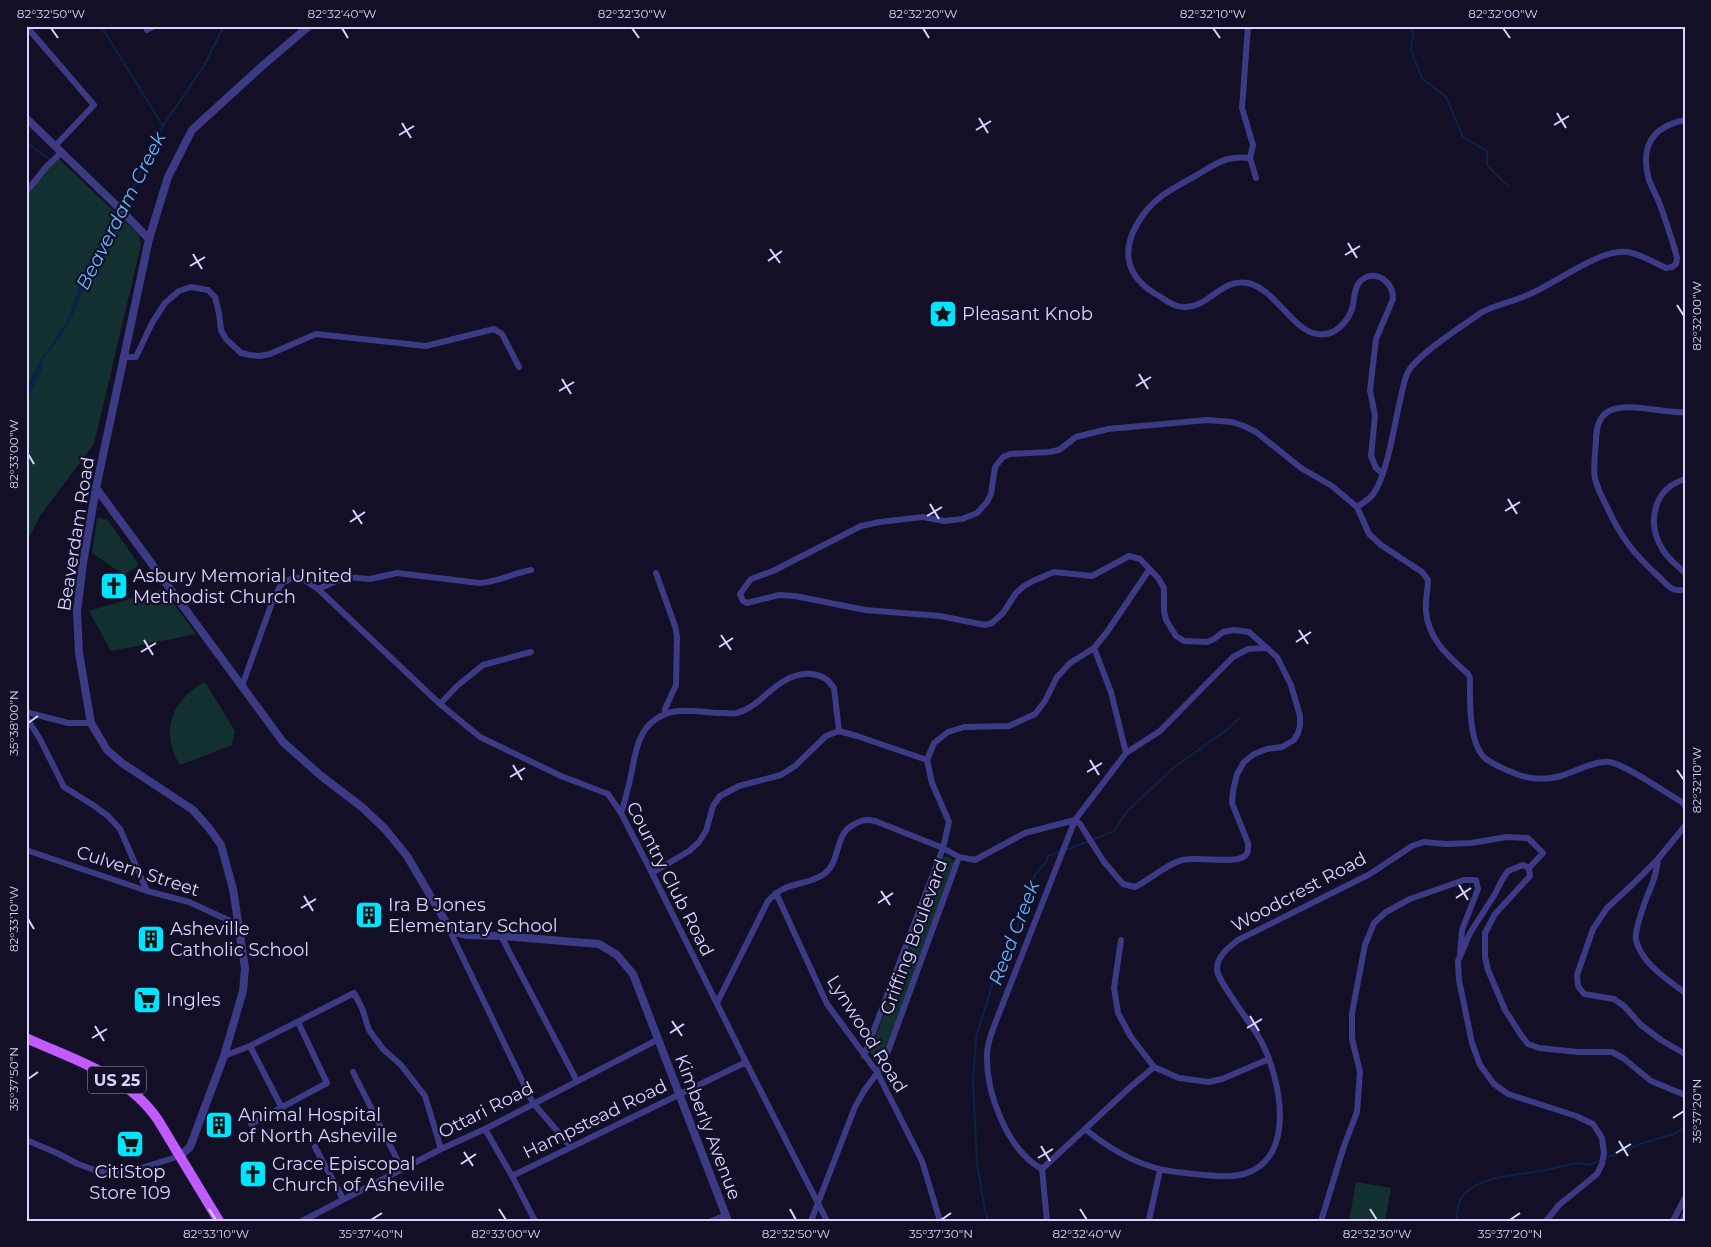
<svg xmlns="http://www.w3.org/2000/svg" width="1711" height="1247" font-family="Montserrat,sans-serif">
  <rect width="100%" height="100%" fill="#130f26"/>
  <path fill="#12302f" d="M57,157L139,235L141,245L94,444L40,516L26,544V196L42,174Z
    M97,518L107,519L139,565L124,575L92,553Z
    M163,589L196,634L111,651L89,611Z
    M205,682L235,731L232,745L180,765C160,732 171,700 205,682Z
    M944,857H949L952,860L954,865L883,1058L879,1061L874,1060L870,1052L940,861Z
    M1356,1182L1391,1188L1385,1221H1349Z"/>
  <path fill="#0c2248" d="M118,215L121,217L99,252L72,317L61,336L44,358L41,371L26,403C26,372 52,347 66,321C73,309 75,295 81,282C92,259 105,237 118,215Z"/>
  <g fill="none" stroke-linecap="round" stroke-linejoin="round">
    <path stroke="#0c2248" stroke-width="2" d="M101,26L163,126
      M1410,26L1413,32L1411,50L1422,78L1446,97L1463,137L1487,151V165L1508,186
      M26,143L48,158
      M123,208L163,126L205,64L224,26
      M111,214L117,219
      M1066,850L1114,831L1127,811L1176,766L1229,728L1240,718
      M1606,1158L1640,1144L1674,1134L1685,1127
      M988,1221L985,1211L977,1163L973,1081L976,1038L996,972L1006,956L1025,908L1032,881L1037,872L1046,862L1048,856L1059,852
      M1456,1221C1457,1214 1458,1200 1463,1195C1483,1175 1514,1176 1540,1171C1553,1169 1565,1165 1578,1163L1588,1165L1602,1160"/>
    <path stroke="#3d3a85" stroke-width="6" d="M26,26L94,105L56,145
      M1248,26L1242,108L1253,145L1250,158
      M147,30L154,26
      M1256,178L1250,158C1242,157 1235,157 1228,159C1217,162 1207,169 1197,175C1178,186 1157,195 1143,215C1120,247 1123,276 1159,296C1168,302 1176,308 1186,307C1210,306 1222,278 1248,283C1275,289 1292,330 1317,334C1335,337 1348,322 1353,306C1354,299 1354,291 1358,284C1371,266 1394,280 1393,299L1376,339L1370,390L1375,416L1371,456L1376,468L1382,473
      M26,192L47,166L62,152
      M125,357H136L152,323L165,303L179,291L191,287L208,290L215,297L219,313L221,330L226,339L241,353L250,355L260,356L270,354L316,334L426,346L494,329L502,334L519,367
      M1685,412C1663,414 1629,401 1609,411C1598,417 1596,430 1596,441C1595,454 1593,467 1595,479C1598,489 1602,498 1607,507C1621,538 1634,554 1659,577C1663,580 1668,587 1673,589C1676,591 1682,590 1685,590
      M1685,479C1653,489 1646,523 1663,550C1668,559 1678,566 1685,573
      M1357,507C1363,503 1370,499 1374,493C1387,473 1394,428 1399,405C1402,394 1403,382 1408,372C1419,353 1463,326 1482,312C1498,304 1516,301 1532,293C1558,282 1599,249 1627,252C1638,253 1655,263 1666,268L1672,267L1676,264L1677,258L1675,250C1670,234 1665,218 1659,202C1656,195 1652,188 1649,180C1640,147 1651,127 1685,120
      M656,573L675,626L677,637L676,685L665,709V714
      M318,589L346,577L370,579L397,573L479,583C497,583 513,573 531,570
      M1094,648L1111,692L1126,753
      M242,686L274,597L282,583L293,578H301L318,589L440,704L480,737L561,776L608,794L621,813L652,873L746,1062L827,1221
      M440,704L457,686L483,665L531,652
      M26,712L68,723H91
      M26,717L40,739L64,787L93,805L108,816L120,829L147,891
      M621,813C624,805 626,796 628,788C634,768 634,739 650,724C672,703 696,713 722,713C727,713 733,714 737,713C756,708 768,690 784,681C801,671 823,670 834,688L839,731
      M1685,826L1658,859L1633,884L1607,908L1593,929L1577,975L1578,986L1584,994L1614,999L1624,1006L1641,1025L1661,1040L1685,1054
      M26,850L147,891L189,902L239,925
      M1658,859C1657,873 1652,885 1646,899C1643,908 1634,931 1636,940C1642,964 1667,979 1685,993
      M1529,868L1523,865L1508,871L1502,880L1495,894L1470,933L1458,961L1459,980L1472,1043L1480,1065L1494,1084L1508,1094L1576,1116L1593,1124L1602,1138L1604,1153L1602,1164L1597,1174L1559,1205L1546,1221
      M1529,868L1530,876L1495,914L1485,933V957L1488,970L1505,1010L1521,1035L1528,1044L1539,1048L1578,1052H1612L1623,1058L1651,1081L1685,1095
      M652,873L689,851L699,842L706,831L713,806L720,796L739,786L781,775L795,766L826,736L839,731L857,736L927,760
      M776,893L827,1004L877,1072L922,1161L940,1221
      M448,927L533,1103L571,1147
      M501,936L577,1081
      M1121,940L1114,988L1118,1013L1131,1037L1154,1067L1179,1078L1209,1082L1222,1079L1269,1059
      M717,1003L768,901C788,879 803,888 824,874C841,862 834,835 853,825C861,820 866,819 875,821L943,848L959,857L975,860L1025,833L1075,820L1126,753L1160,731L1233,657L1248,649L1266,648
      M250,1046L282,1108
      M224,1056L250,1046L354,993L362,1008L369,1030L383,1049L401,1065L425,1096L441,1149
      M864,1056L943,848L949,822L932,783L927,760L934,743L948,732L964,727L1009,726L1035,714L1045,701L1057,677L1070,663L1094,648L1107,632L1149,570
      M353,1072L402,1169
      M251,1124L327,1083L298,1022
      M485,1129L512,1176L535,1221
      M1085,1129C1112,1151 1141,1168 1176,1172C1196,1174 1225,1179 1244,1174C1298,1158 1280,1077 1261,1041C1252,1024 1219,984 1217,970C1216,957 1229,947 1238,940L1370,874L1412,846L1424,842L1446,844L1471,843L1507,837L1528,838L1543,853L1529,868
      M26,1140L57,1153L78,1164L100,1172H128L180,1156
      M315,1147L343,1199
      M1042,1169L1128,1089L1154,1067
      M512,1176L746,1062
      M1149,1220L1160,1170
      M302,1221L441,1149L485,1129L657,1040
      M712,1221L726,1215
      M811,1221L855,1107L864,1091L883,1065L959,857
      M1047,1221L1042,1169C1007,1150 986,1093 987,1055C987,1043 992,1032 996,1021L1075,820L1080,824L1104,862L1123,884L1135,887C1151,879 1165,865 1182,860C1198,856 1233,864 1243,857C1249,854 1248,849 1248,843L1232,803L1233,791L1237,774L1244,762L1254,754L1267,749L1282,747L1294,740L1298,733L1300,726V716L1291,685L1277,657L1249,632L1234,630L1223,632L1214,639L1207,642L1184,641L1176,636L1166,620L1164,611V588L1158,578L1140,559L1129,556L1092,576L1054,572L1033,581L1024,586L1016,593L1003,613L992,623L985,625L940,616L865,610L795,596L779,595L747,603L743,601L740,594L751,579L773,571L861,526L880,522L923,517L944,521L962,519L977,513L987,502L991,494L995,467L1003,457L1010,454L1049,452L1059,450L1076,437L1108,429L1207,420L1232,422L1244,426L1256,432L1301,468L1332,486L1357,507L1369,534L1381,545L1422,572L1428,580C1428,590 1425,601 1426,611C1428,639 1448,656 1468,674L1470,678C1470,700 1468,744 1486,759C1493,764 1502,768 1509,771C1526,779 1544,781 1561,776C1573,772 1597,760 1609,762C1625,764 1666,793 1682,802L1685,806
      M1321,1221L1344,1146L1357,1112L1360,1072L1352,1039V1013L1365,945L1374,923L1386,912L1410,899L1464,880H1476L1478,889L1462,930L1460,956
      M1673,1221L1685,1198
      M1683,1221L1685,1215"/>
    <path stroke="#3d3a85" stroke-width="8" d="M26,118L119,208L149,239
      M96,488L283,742L320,775L363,808L385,829L407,856L447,924L455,932L467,935L501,936L599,944L617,955L633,974L728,1221
      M180,1156L190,1147L224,1056L243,991L245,968L233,889L221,845L209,828L193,810L122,763L107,750L91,723L79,653L77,612L83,563L96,488L149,239L168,177L192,130L261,67L309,26"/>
    <path stroke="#c25bff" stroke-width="10" d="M26,1038C74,1060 128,1075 158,1120L219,1221"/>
  </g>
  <path fill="none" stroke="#d9d4ff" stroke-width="2" d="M51,28L58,38M342,28L348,38M632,28L639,38M923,28L929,38M1213,28L1220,38M1503,28L1510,38M1557,113L1566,128M979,118L988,133M402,123L411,138M1554,125L1569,116M976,130L991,121M399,135L414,126M1348,243L1357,258M770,249L780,263M193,254L202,269M1345,255L1360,246M768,261L782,251M190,266L205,257M1677,305L1684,316M1139,374L1148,389M562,379L571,394M1136,386L1151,377M559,391L574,382M28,454L34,464M1508,499L1517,514M930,504L939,519M353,510L362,524M1505,511L1520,502M927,516L942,507M350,522L365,512M1299,630L1308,644M721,635L731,650M144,640L153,655M1296,642L1311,632M719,647L733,638M141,652L156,643M28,723L38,716M1090,760L1099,775M513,765L522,780M1677,770L1684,780M1087,772L1102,763M510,777L525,768M1459,885L1468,900M881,891L890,905M304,896L313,911M1456,898L1471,888M878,903L893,893M301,908L316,899M28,919L34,929M1250,1016L1259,1031M672,1021L682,1036M95,1026L104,1041M1247,1028L1262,1019M670,1033L684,1024M92,1038L107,1029M28,1079L38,1072M1673,1118L1684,1111M1619,1141L1628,1156M1041,1146L1050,1161M464,1152L473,1166M1616,1153L1631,1144M1038,1158L1053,1149M461,1164L476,1154M209,1209L216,1220M499,1209L506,1220M790,1209L796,1220M1080,1209L1087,1220M1370,1209L1377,1220M371,1220L382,1213M941,1220L951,1213M1510,1220L1520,1213"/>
  <defs>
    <g id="sight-square" transform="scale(1.4375)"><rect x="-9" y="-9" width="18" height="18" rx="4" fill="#00e5ff" stroke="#130f26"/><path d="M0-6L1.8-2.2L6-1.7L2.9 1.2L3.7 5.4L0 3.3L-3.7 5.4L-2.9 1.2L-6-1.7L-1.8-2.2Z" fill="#111"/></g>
    <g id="church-square" transform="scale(1.4375)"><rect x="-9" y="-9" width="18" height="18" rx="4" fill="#00e5ff" stroke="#130f26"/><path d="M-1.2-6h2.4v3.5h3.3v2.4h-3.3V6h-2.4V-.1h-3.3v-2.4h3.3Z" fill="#111"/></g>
    <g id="building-square" transform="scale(1.4375)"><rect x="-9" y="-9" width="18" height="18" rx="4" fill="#00e5ff" stroke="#130f26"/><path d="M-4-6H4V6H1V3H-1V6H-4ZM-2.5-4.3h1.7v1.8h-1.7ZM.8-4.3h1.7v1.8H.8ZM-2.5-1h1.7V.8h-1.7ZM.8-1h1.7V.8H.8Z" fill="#111"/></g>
    <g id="supermarket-square" transform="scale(1.4375)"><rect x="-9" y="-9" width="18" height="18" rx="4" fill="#00e5ff" stroke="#130f26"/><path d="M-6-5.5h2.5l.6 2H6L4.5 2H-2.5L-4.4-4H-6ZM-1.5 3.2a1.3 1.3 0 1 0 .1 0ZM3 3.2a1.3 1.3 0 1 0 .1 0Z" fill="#111"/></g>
  </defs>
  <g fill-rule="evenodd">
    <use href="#sight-square" x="943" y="314"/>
    <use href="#church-square" x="114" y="586"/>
    <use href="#building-square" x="369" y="915"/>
    <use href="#building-square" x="151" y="939"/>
    <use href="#supermarket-square" x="147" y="1000"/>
    <use href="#building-square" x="219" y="1125"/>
    <use href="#supermarket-square" x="130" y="1144"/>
    <use href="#church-square" x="253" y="1174"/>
  </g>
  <g text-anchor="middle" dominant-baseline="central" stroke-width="4.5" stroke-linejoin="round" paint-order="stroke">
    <rect fill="#130f26" stroke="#9e99be" stroke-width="1" x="88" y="1066.5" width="58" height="27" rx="4"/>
    <g font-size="16" font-weight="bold" fill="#d9d4ff">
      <text x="117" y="1080">US 25</text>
    </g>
    <g font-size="18" fill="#d9d4ff" stroke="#130f26" text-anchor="start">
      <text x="962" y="314">Pleasant Knob</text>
      <text x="133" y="576">Asbury Memorial United<tspan x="133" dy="21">Methodist Church</tspan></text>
      <text x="388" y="905">Ira B Jones<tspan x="388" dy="21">Elementary School</tspan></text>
      <text x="170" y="929">Asheville<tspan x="170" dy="21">Catholic School</tspan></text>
      <text x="166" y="1000">Ingles</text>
      <text x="238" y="1115">Animal Hospital<tspan x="238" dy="21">of North Asheville</tspan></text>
      <text x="272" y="1164">Grace Episcopal<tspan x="272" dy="21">Church of Asheville</tspan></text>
      <text x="130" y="1172" text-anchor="middle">CitiStop<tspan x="130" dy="21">Store 109</tspan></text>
    </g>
    <g font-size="18" fill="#d9d4ff" stroke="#130f26">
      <text transform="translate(76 534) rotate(-81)">Beaverdam Road</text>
      <text transform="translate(138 871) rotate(18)">Culvern Street</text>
      <text transform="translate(670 879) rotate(63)">Country Club Road</text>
      <text transform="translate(1299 892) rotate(-28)">Woodcrest Road</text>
      <text transform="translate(914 937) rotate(-70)">Griffing Boulevard</text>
      <text transform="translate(867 1034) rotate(58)">Lynwood Road</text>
      <text transform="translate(486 1110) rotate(-27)">Ottari Road</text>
      <text transform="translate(595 1119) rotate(-26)">Hampstead Road</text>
      <text transform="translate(708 1127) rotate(69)">Kimberly Avenue</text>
    </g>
    <g font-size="19" font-style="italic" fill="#62b6ff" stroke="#130f26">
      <text transform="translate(121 211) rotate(-63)">Beaverdam Creek</text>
      <text transform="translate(1014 933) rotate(-69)">Reed Creek</text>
    </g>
  </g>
  <rect width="1711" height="1247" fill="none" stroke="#130f26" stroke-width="55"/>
  <rect x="28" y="28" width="1656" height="1192" fill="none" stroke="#d9d4ff" stroke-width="2"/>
  <g font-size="12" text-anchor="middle" fill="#d9d4ff">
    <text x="51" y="18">82°32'50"W</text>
    <text x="342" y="18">82°32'40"W</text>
    <text x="632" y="18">82°32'30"W</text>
    <text x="923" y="18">82°32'20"W</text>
    <text x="1213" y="18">82°32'10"W</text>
    <text x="1503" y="18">82°32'00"W</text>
    <text transform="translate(1697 316) rotate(-90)" y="4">82°32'00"W</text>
    <text transform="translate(14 454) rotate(-90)" y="4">82°33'00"W</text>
    <text transform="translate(14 723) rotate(-90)" y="4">35°38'00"N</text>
    <text transform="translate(1697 780) rotate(-90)" y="4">82°32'10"W</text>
    <text transform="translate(14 919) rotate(-90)" y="4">82°33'10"W</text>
    <text transform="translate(14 1079) rotate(-90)" y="4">35°37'50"N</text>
    <text transform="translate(1697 1111) rotate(-90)" y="4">35°37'20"N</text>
    <text x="216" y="1238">82°33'10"W</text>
    <text x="371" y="1238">35°37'40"N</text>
    <text x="506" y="1238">82°33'00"W</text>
    <text x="796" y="1238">82°32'50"W</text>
    <text x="941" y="1238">35°37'30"N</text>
    <text x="1087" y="1238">82°32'40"W</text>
    <text x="1377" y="1238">82°32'30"W</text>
    <text x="1510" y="1238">35°37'20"N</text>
  </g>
</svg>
